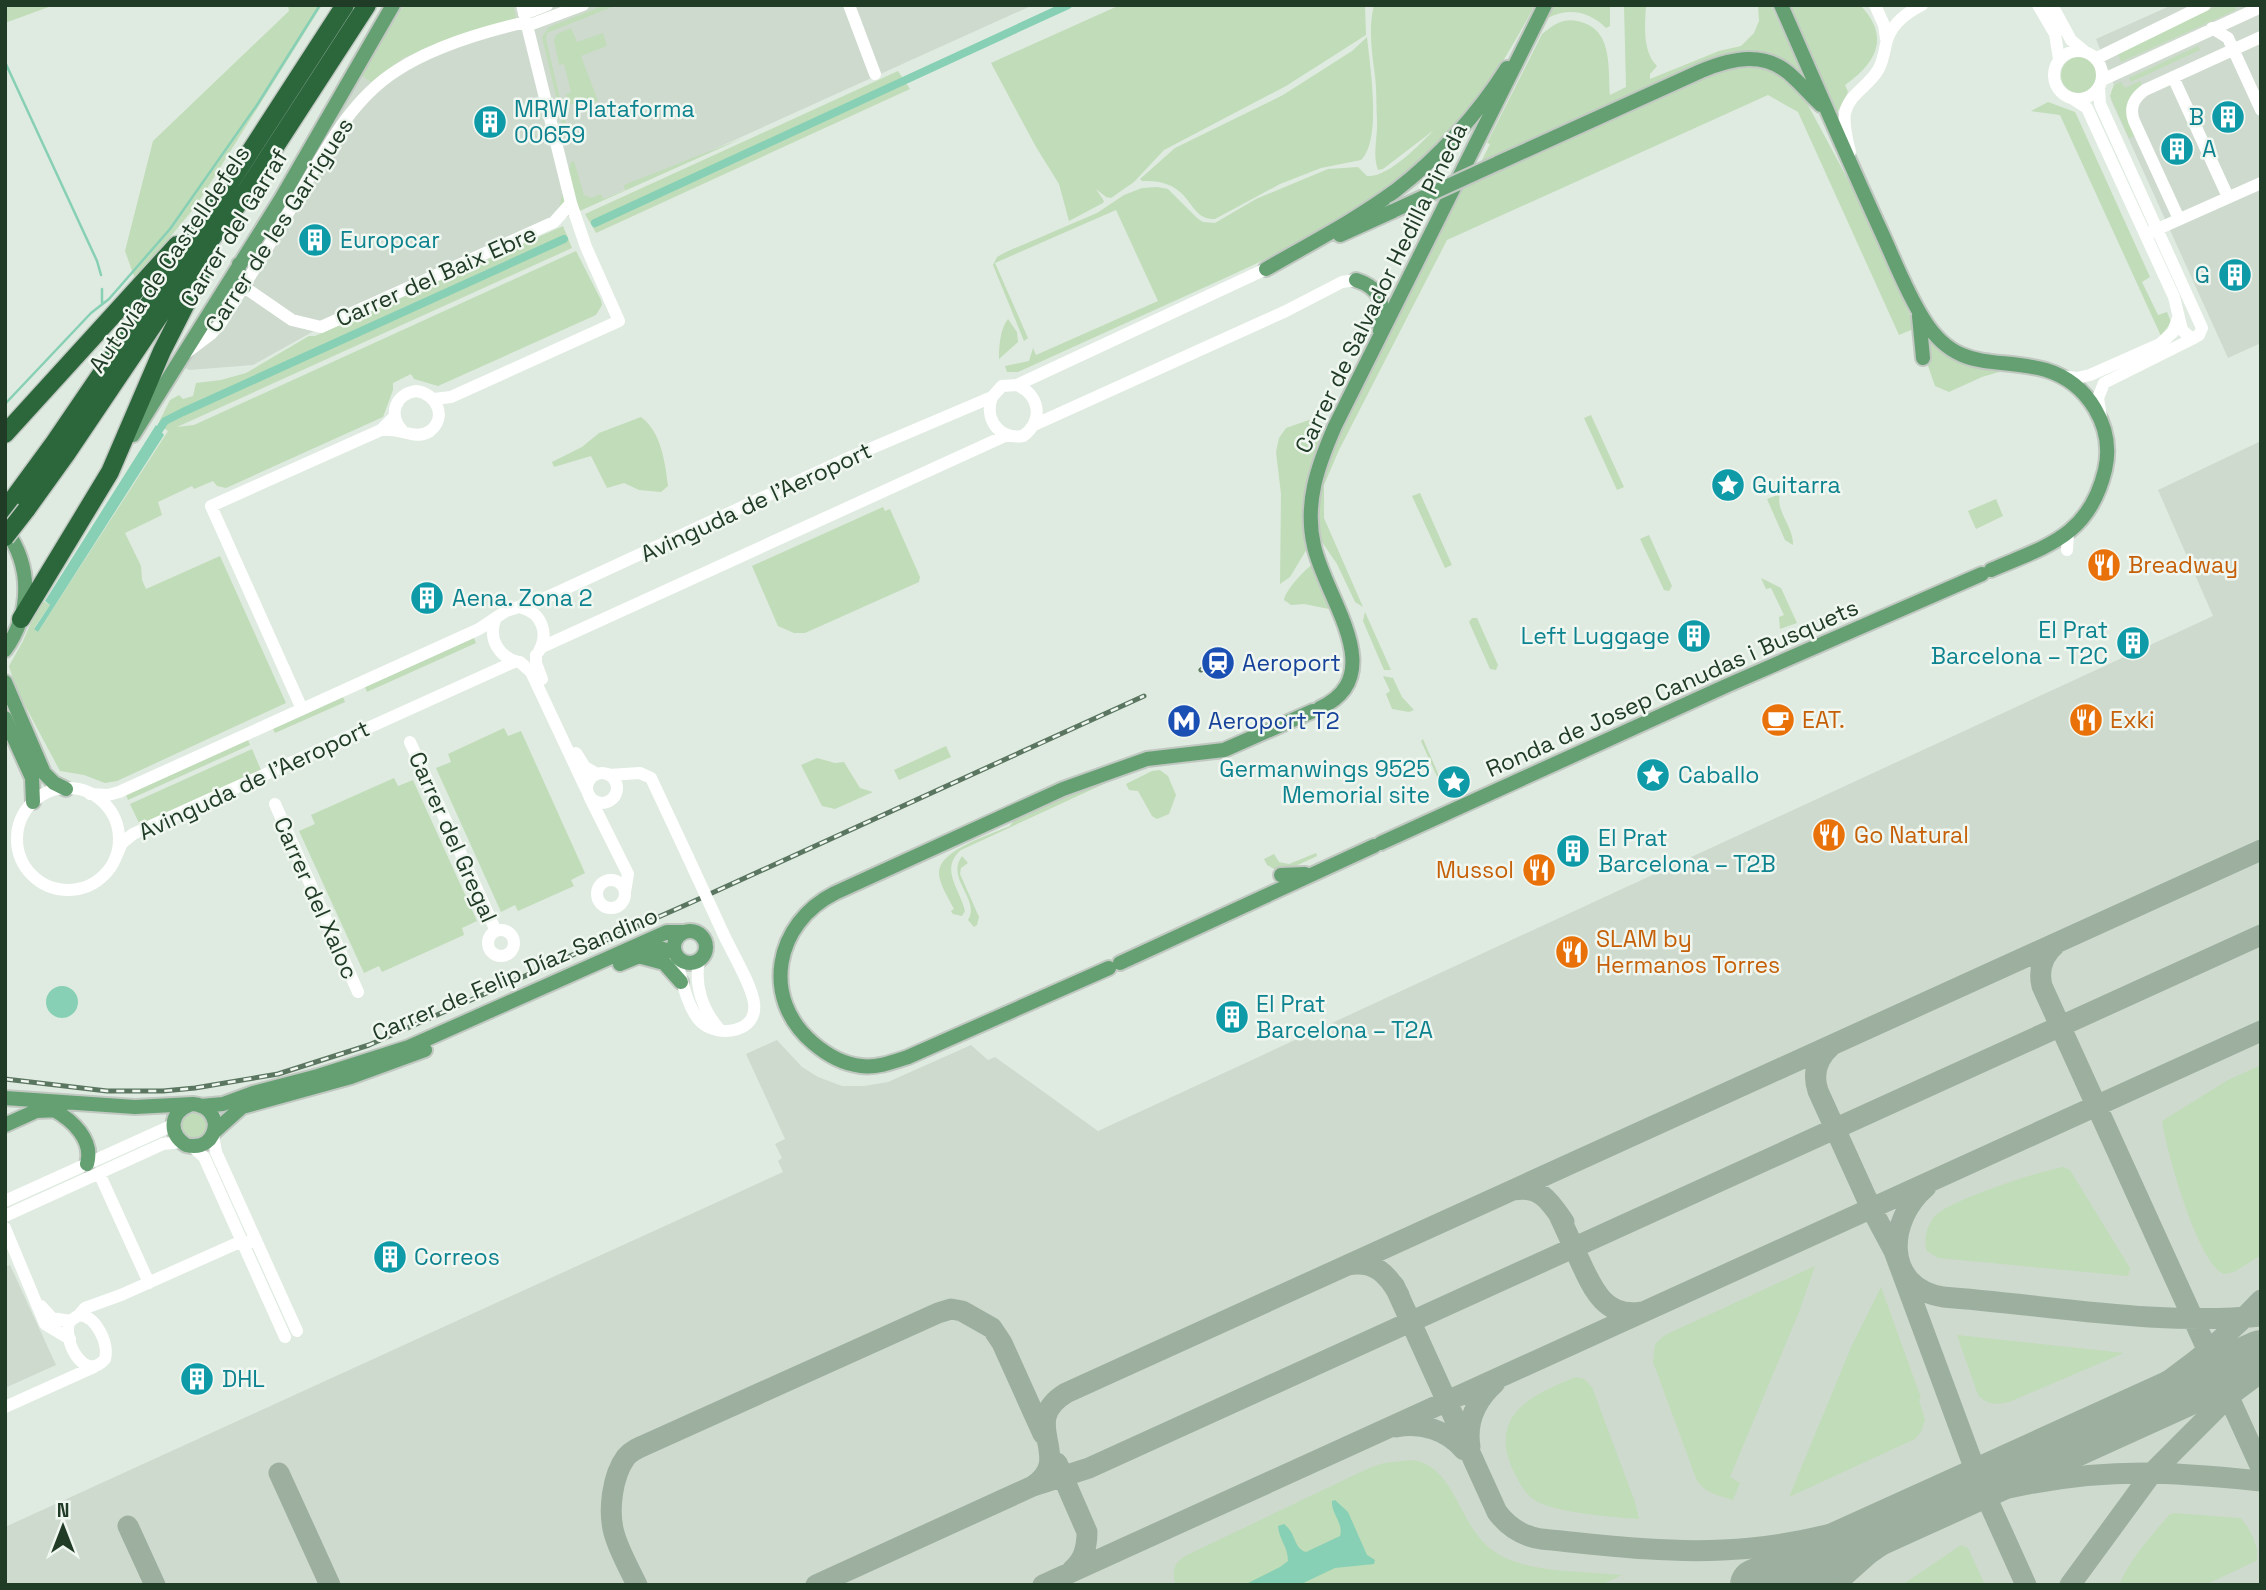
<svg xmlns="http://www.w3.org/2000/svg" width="2266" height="1590" font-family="'Space Grotesk',sans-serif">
  <rect width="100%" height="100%" fill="#dfebe0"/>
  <path fill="#cedace" d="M393,5H1033L321,327L253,365L189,370L176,363Z
    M2172,5H2261V343L2228,358L2111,100V93L2114,85L2096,39Z
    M2261,441V1585H5V1527L783,1172L778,1161L782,1158L775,1144L785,1139L746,1054L777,1040L802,1067L818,1077L842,1086H864L888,1082L971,1045L988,1060L995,1057L1098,1131L2213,616L2158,490Z
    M10,1265L56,1365L5,1388V1267Z"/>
  <path fill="#c1dcb8" d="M13,5H54L5,23V8Z
    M288,5H322L196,206L135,279L125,251L153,141L289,11Z
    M404,5H513L516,18L450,38L403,58L371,82L361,75Z
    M605,5L612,7L547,33L546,39L568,133L565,134L542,37L549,27Z
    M1120,5H1365L1366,35L1286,86L1164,150L1134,182L1111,198L1106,197L1096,189L1104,201L1103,203L1069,221L1059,184L1036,147L991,63Z
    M1374,5H1535C1508,55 1478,105 1439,146C1373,212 1286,250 1203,288C1141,316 1080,344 1018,372H1007L1005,366L1029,361L1033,348L1036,355L1158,301L1116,210L995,263L1028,338L1024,341L993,265L997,257L1006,252L1097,213L1124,195L1142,188L1157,187L1168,189L1197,218L1203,222L1215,223L1256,199L1328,169L1358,167L1367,176C1388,178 1420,144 1434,130L1383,169L1378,170C1372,154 1378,137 1377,121C1376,106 1377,91 1375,76C1372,52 1368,29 1374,5Z
    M1551,5H1610V26L1606,28C1590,12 1569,7 1548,18L1546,17Z
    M1624,5H1646C1645,25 1642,51 1657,66L1650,74V79L1719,51L1741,46L1754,33L1759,21L1758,5H1771L1803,76C1782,55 1757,48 1729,54L1478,168L1490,144L1487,143L1542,34C1553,25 1563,18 1577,21C1613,28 1608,65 1610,95L1626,87Z
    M1786,5H1860C1891,37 1876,63 1845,85L1848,92L1836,115Z
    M2219,5H2234L2236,10L2121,62L2117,51Z
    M571,28L577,42L603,33L607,46L581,56L598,101L585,105L583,101L569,105L566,94L571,92L564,64L559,65L554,40L557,34Z
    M1367,37C1370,66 1382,140 1361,160L1321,168L1280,184L1215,219C1196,220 1193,203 1180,192C1169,182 1156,181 1142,181L1140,179L1175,148L1283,95L1352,51Z
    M2198,46L2200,50L2131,82L2129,78Z
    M2061 75a18 18 0 1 1 36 0a18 18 0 1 1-36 0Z
    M1768,64L1801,92L1853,189L1916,328L1899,335L1798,112L1768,95L1447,240L1339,450L1324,485V518L1363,607L1355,602L1337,564L1322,542L1317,527V497L1331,451L1460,189L1691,82L1730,66Z
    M898,71L910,89L596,233L585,214Z
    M2140,81L2142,85L2131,96L2135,136L2129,138L2110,96L2114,85L2121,82L2125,88Z
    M2048,102L2075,112L2077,116L2150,277L2142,282L2158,315L2167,312L2171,322L2161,336L2060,115L2031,111Z
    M743,138L555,222L571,162L574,161L584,195L592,198L601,194L603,199L625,190L624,185Z
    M563,226L572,248L177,427L194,425L576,251L601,300L602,305L596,315L438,386L414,379L411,374L393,383V390L383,417L226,488L217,486L213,481L194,489L192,486L158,502L162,515L125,533L141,566L142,580L146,589L220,556L286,703L117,781L105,783L84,775L60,771L22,700H19L9,666L23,641L41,600L50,605L34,628L38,632L168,431L158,424L170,400L179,395L183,399L193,396L196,383L221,380L246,373L309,336H315Z
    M1008,319L1017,332L1018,342L999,359C999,346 1000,329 1008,319Z
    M1928,335L1972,364L2006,370L1982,377L1949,392L1935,386L1927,363Z
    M1591,415L1624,487L1617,490L1584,418Z
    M641,417C661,432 665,461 668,486L661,492L639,490L624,483L607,488L591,456L554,467L552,462L582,447L599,433Z
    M1309,420L1319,422L1323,433L1306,484L1304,510L1308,547L1290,577L1280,584L1281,494L1276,452L1279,438L1286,428Z
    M1420,493L1452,565L1445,568L1412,496Z
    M1780,494C1775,511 1794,527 1793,545L1785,540L1767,499Z
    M1996,499L2003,516L1976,529L1968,511Z
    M883,507L885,511L890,509L920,577L919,582L805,633H794L778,626L752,566Z
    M1649,535L1672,586L1669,591L1664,590L1640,539Z
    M1312,565L1331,608L1329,609L1304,604L1291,605L1284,600C1285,591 1304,570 1312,565Z
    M1761,578L1781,588L1797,623L1780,629L1779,617L1784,615L1771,588L1766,589Z
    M1365,612L1391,670H1384L1363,621Z
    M1472,618H1477L1498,665L1496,670L1490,669L1469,622Z
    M474,638L476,643L367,692L365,687Z
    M1383,676L1393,678L1402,697L1414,710L1409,712L1392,709L1386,694L1390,691Z
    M343,697L345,702L275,733L273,729Z
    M504,728L508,736L521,731L585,873L571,880L574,886L518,911L515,905L501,912L436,768L451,762L448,754Z
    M1423,739L1440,778L1464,768L1466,775L1463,784L1444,792L1421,741Z
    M248,740L250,745L128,800L126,795Z
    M946,746L951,757L899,780L894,770Z
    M252,749L261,770L140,825L130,804Z
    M817,758L835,763L844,762L860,788L873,792L835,809L822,806L801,765Z
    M1145,765L961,850C939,869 960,889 965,911L962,916L953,914L951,911L954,909C949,899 939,884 939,873C938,850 992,834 1010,826L1016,817Z
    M1160,770L1168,776L1176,795L1169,814L1157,819L1152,816L1138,791L1129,790L1126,784L1152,771Z
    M394,778L398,786L413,780L477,921L462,928L464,935L382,972L379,966L364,973L299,831L315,824L311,815Z
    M1316,853L1317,856L1281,873L1267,865L1264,859L1274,854L1279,862L1289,864Z
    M962,856L968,863L961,868L960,874L979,917L977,925L974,927L968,920C981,899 945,879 962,856Z
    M2261,1065V1255L2234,1272L2224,1274C2198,1265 2166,1149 2162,1121L2228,1080Z
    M180 1125a14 14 0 1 1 28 0a14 14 0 1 1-28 0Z
    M2063,1167L2070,1170L2130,1268L2128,1276L1938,1258L1927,1251C1923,1240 1927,1225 1935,1216C1952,1199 2038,1172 2063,1167Z
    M1815,1266L1799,1312L1730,1477L1740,1483L1733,1500C1720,1496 1705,1493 1697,1481L1653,1362L1655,1344L1665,1335Z
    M1881,1287L1921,1398L1919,1400L1925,1420L1921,1432L1915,1439L1789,1497L1852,1345Z
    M1957,1335L2124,1353L2009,1402C1997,1405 1987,1405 1978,1395Z
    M1576,1377L1584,1379L1592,1387L1635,1502L1639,1519C1613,1517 1559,1513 1538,1502C1524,1494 1518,1481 1512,1468C1489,1414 1533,1394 1576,1377Z
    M1411,1460C1457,1465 1457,1527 1495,1552C1528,1574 1584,1571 1622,1575L1601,1585H1176C1171,1573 1174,1563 1185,1556L1367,1469L1384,1463Z
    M2174,1513L2240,1518C2249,1526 2261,1549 2256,1561L2205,1585H2119C2130,1559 2151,1536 2169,1515Z
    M1961,1545L1968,1548L1985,1585H1902Z"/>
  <path fill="#87d0b5" d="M156,425L164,435L38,632L34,629L50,605L45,601Z
    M46 1002a16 16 0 1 1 32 0a16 16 0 1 1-32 0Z
    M1335,1500L1348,1512L1367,1555L1375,1560L1374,1564L1335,1568L1299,1585H1244L1280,1567L1288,1561C1288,1546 1279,1540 1278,1526L1284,1524C1297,1534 1293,1548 1306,1552L1340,1536C1344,1523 1331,1514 1332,1501Z"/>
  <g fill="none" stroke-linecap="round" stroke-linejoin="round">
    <path stroke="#87d0b5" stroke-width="2.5" d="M5,62L97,261L101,275
      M102,304V289
      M5,404L91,313L109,299L170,229L257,105L320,5"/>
    <path stroke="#87d0b5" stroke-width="8" d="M595,223L1068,5
      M155,436L165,421L183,412L564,239"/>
    <path stroke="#9db0a0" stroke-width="21" d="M2056,944C2043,955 2038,970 2042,986L2261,1468
      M1832,1045C1817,1058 1812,1073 1818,1091L1871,1208L1894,1251L1980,1483L2026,1585
      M1926,1187C1887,1220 1883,1287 1943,1297C2049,1305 2155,1326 2261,1316
      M1514,1190C1541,1185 1551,1203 1564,1222
      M1558,1213C1565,1228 1572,1244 1579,1259C1592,1287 1604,1318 1641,1312
      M1348,1265C1374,1260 1388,1274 1399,1295
      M1394,1285L1497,1512C1508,1527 1522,1536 1541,1539C1601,1545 1662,1553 1723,1550C1813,1546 1897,1518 1980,1483
      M2191,1387L2261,1360
      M1396,1427C1421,1422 1447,1430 1464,1450
      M2071,1442C2143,1400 2204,1362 2261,1300
      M1470,1447C1466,1422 1476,1400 1495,1383
      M1057,1463L1087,1532C1087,1547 1084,1560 1072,1570
      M279,1473L330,1585
      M1979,1485L2056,1449
      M1033,1486C1076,1457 1017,1423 1066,1393L2261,850
      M1971,1497C2027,1482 2084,1473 2142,1473C2182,1473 2221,1477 2261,1481
      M128,1526L155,1585
      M637,1585C629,1568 619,1551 614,1533C608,1511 612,1476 626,1457C631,1451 638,1448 645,1445L938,1313L951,1309L962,1311L992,1328L1002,1343L1043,1434
      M816,1585L1033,1486L1089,1468L2261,935
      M1043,1585L2261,1031
      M1834,1585L1869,1554L1926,1514
      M2070,1585L2152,1473L2228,1397L2261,1372"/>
    <path stroke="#9db0a0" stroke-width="52" d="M1756,1585L2261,1356"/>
    <g stroke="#c1c8c2" stroke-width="18">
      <path id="major" d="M1781,5C1814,80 1846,155 1880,229C1894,259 1906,292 1924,320C1958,374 1996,356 2046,370C2088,383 2115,427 2105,470C2089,537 2046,546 1991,570
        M1498,163L1701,71C1732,58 1766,50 1793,77C1803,86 1811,96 1821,105
        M1340,235L1393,211
        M239,264L238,277L244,287
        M1266,269C1309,244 1354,221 1395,191C1438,158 1478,114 1507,68
        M1356,280C1384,289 1384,306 1380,331
        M1919,316L1923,358
        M133,435L281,199L393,5
        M5,529C32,566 32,612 5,650
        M5,682L44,773L54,783L66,789
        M1320,708C1391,675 1325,598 1314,546C1304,503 1318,465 1335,426L1545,5
        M5,718L32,778L33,802
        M1381,843L1728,685L1982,574
        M1281,875L1305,874
        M674 947a16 16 0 1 1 32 0a16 16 0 1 1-32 0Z
        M638,956L664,963L681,982
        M1120,963L1374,846
        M620,964L659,948L674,952
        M1109,968L908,1057C893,1062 877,1068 861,1066C843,1064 827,1055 813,1043C760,998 775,923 835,893L1063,789L1147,759L1224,750L1313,711
        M5,1098L135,1107L193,1104C205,1105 213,1112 215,1124C214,1141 202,1149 186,1145C168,1133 170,1113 189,1105
        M201,1106L223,1104L253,1093L318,1076L409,1047L667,932H685
        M54,1110C72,1120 94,1140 87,1164
        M5,1125L36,1111L60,1110
        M214,1132L242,1107L351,1077L425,1050"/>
    </g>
    <g stroke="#c1c8c2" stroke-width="21">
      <path id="highway" d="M5,434L177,245
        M5,510L54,443L204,223L345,5
        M26,510L67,453L220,226L232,213L367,5
        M21,619L110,472L162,351L202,272"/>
    </g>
    <path stroke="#fff" stroke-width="12" d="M849,5L875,74
      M1875,5L1884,25L1886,39
      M2038,5L2055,34L2059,59
      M2052,5L2071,40L2083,50
      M524,14L547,5
      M527,26L583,5
      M2212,28L2228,38L2261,110
      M2054 75a24 24 0 1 1 48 0a24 24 0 1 1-48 0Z
      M2097,58L2205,5
      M2173,77L2228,197
      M2102,80L2261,7
      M2099,87L2100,104L2202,328L2199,335L2192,339L2104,383L2098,398L2101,417
      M2073,99L2087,108L2174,297L2182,330L2192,339
      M1850,152C1847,139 1843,126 1845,113C1849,94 1869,86 1878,70C1883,62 1884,53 1886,44C1890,25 1906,13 1922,5
      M2179,219L2134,121C2129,107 2134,98 2145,90L2261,37
      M2151,232L2261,183
      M244,287L292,320L321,327L554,222L571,203
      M186,353L211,334L220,324C244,286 267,249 290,210C320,161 346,103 396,71C434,46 483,32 526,22
      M2060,376L2077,378L2090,375L2160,344L2173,332L2178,318
      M992,397C984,419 999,440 1023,436C1044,421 1040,395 1017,385
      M434,399L451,397L619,321L586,247L571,203L522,5
      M1034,425L1286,311L1342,282L1356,280
      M382,430C399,427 416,441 430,431C448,417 436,393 416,391C395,394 388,415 402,430
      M2067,550L2068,534
      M522,608C542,613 549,634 539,651
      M495,620C488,639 499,657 518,662
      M542,647L1007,435
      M536,655V663L542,679
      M520,662L531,672L586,789
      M302,709L211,506L381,430L395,416
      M410,742L496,931
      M576,753L585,767L597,774
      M587 788a15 15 0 1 1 30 0a15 15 0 1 1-30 0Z
      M609,775L640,773L651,778L688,857
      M17 839a51 51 0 1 1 102 0a51 51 0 1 1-102 0Z
      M90,794L108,795L119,792L479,629L506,611L541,600L846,459L992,397L1002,386L1017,385L1266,269
      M590,798L628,874L625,892
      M275,804L358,992
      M116,857L122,843L133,834L516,661
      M597 894a14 14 0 1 1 28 0a14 14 0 1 1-28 0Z
      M488 943a13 13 0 1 1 26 0a13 13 0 1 1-26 0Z
      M676,957C681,976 687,1010 702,1023C720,1038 758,1032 754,1003C752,985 731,951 723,933
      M699,961C694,986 703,1011 720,1030
      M213,1135L216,1152L297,1331
      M192,1146L204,1157L285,1337
      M99,1173L149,1283
      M5,1201L173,1125
      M5,1216L163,1144L181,1142
      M5,1228L45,1324L70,1339
      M41,1306L52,1318L70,1321
      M79,1315L85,1308L121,1295L242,1241L248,1243
      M79,1315C96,1316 109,1343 105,1359C84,1384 61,1338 70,1321Z
      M5,1407L94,1367"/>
    <use href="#major" stroke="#64a071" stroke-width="14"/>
    <use href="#highway" stroke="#2c673c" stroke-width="18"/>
    <g stroke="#5b7660" stroke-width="5">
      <path id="rail" d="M1201,670L1208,666
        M5,1079L107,1091H163L195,1088L278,1074L369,1045L690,903L1144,696"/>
    </g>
    <use href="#rail" stroke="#f0f7f0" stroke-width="2.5" stroke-dasharray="8" stroke-linecap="butt"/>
    <g stroke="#c1c8c2" stroke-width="18" stroke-linecap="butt">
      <path id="major-bridge" d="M1393,211L1498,163"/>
    </g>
    <g stroke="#c1c8c2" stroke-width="21" stroke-linecap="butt">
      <path id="highway-bridge" d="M5,537L26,510"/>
    </g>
    <path stroke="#fff" stroke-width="12" d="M688,857L723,933"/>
    <use href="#major-bridge" stroke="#64a071" stroke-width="14"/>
    <use href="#highway-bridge" stroke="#2c673c" stroke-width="18"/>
  </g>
  <defs>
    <g id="building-disc" transform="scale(1.75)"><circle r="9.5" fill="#0f9aa8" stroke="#f0f7f0"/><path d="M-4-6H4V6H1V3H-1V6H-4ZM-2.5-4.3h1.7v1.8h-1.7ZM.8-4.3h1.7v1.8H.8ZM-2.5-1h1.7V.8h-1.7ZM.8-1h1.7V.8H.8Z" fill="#fff"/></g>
    <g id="sight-disc" transform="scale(1.75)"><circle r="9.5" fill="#0f9aa8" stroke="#f0f7f0"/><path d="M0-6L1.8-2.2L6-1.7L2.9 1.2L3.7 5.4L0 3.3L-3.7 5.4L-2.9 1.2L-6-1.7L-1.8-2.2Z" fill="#fff"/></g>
    <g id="restaurant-disc" transform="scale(1.75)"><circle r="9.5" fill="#e8710a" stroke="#f0f7f0"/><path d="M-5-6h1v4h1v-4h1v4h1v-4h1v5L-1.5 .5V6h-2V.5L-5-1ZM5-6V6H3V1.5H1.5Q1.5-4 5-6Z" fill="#fff"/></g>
    <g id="station-disc" transform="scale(1.75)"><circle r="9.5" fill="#1a4fb4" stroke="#f0f7f0"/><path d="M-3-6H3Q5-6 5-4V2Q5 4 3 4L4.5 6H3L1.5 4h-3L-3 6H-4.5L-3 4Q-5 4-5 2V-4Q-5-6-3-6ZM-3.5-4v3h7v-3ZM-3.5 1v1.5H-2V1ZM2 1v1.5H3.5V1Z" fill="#fff"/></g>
    <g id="cafe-disc" transform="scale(1.75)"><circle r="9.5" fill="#e8710a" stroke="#f0f7f0"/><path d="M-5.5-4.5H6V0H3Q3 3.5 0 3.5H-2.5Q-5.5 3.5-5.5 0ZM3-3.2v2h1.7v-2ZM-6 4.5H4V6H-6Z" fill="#fff"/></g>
    <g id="metro-disc" transform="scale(1.75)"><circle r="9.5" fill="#1a4fb4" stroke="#f0f7f0"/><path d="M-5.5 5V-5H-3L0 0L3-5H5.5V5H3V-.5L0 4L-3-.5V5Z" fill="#fff"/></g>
  </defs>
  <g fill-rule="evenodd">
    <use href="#building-disc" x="2228" y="117"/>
    <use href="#building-disc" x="490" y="122"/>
    <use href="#building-disc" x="2177" y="149"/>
    <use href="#building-disc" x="315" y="240"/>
    <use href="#building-disc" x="2235" y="275"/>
    <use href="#sight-disc" x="1728" y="485"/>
    <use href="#restaurant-disc" x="2104" y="565"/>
    <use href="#building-disc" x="427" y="598"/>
    <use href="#building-disc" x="1694" y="636"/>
    <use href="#building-disc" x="2133" y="643"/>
    <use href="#station-disc" x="1218" y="663"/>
    <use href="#cafe-disc" x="1778" y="720"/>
    <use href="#restaurant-disc" x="2086" y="720"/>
    <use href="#metro-disc" x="1184" y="721"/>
    <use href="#sight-disc" x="1653" y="775"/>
    <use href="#sight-disc" x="1454" y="782"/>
    <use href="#restaurant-disc" x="1829" y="835"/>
    <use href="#building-disc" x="1573" y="851"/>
    <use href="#restaurant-disc" x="1539" y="870"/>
    <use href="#restaurant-disc" x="1572" y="952"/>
    <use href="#building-disc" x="1232" y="1017"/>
    <use href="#building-disc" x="390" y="1257"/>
    <use href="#building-disc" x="197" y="1379"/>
  </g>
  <g text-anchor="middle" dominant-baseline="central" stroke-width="5" stroke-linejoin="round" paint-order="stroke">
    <g font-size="23" fill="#0d838f" stroke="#f0f7f0" text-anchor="start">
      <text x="514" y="109">MRW Plataforma<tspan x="514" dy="26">00659</tspan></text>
      <text x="2204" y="117" text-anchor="end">B</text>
      <text x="2202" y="149">A</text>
      <text x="340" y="240">Europcar</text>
      <text x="2210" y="275" text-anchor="end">G</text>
      <text x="1752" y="485">Guitarra</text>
      <text x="452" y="598">Aena. Zona 2</text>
      <text x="2108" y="630" text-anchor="end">El Prat<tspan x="2108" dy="26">Barcelona – T2C</tspan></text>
      <text x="1670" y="636" text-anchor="end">Left Luggage</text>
      <text x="1430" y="769" text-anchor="end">Germanwings 9525<tspan x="1430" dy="26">Memorial site</tspan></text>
      <text x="1678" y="775">Caballo</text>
      <text x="1598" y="838">El Prat<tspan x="1598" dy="26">Barcelona – T2B</tspan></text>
      <text x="1256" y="1004">El Prat<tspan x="1256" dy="26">Barcelona – T2A</tspan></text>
      <text x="414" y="1257">Correos</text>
      <text x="222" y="1379">DHL</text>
    </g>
    <g font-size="23" fill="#203b26" stroke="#f0f7f0">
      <text transform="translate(279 225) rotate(-57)">Carrer de les Garrigues</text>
      <text transform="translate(234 228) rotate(-58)">Carrer del Garraf</text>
      <text transform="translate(169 259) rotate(-56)">Autovia de Castelldefels</text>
      <text transform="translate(436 276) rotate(-24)">Carrer del Baix Ebre</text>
      <text transform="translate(1381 288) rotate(-64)">Carrer de Salvador Hedilla Pineda</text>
      <text transform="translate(756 502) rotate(-25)">Avinguda de l'Aeroport</text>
      <text transform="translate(1672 688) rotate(-24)">Ronda de Josep Canudas i Busquets</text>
      <text transform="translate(254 780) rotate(-25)">Avinguda de l'Aeroport</text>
      <text transform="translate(453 837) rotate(66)">Carrer del Gregal</text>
      <text transform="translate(316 898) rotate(66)">Carrer del Xaloc</text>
      <text transform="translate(515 974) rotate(-23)">Carrer de Felip Díaz Sandino</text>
    </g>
    <g font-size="23" fill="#c56008" stroke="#f0f7f0" text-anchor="start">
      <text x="2128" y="565">Breadway</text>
      <text x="1802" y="720">EAT.</text>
      <text x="2110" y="720">Exki</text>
      <text x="1854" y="835">Go Natural</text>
      <text x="1514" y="870" text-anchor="end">Mussol</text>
      <text x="1596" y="939">SLAM by<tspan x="1596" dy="26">Hermanos Torres</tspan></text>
    </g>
    <g font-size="23" fill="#164399" stroke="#f0f7f0" text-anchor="start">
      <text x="1242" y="663">Aeroport</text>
      <text x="1208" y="721">Aeroport T2</text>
    </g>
  </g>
  <rect width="2266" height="1590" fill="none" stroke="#203b26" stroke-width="14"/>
  <g transform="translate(63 1527)" stroke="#f0f7f0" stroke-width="5" paint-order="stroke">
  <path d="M0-5L12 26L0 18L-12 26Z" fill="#203b26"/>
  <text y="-10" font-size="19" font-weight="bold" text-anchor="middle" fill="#203b26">N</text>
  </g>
</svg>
